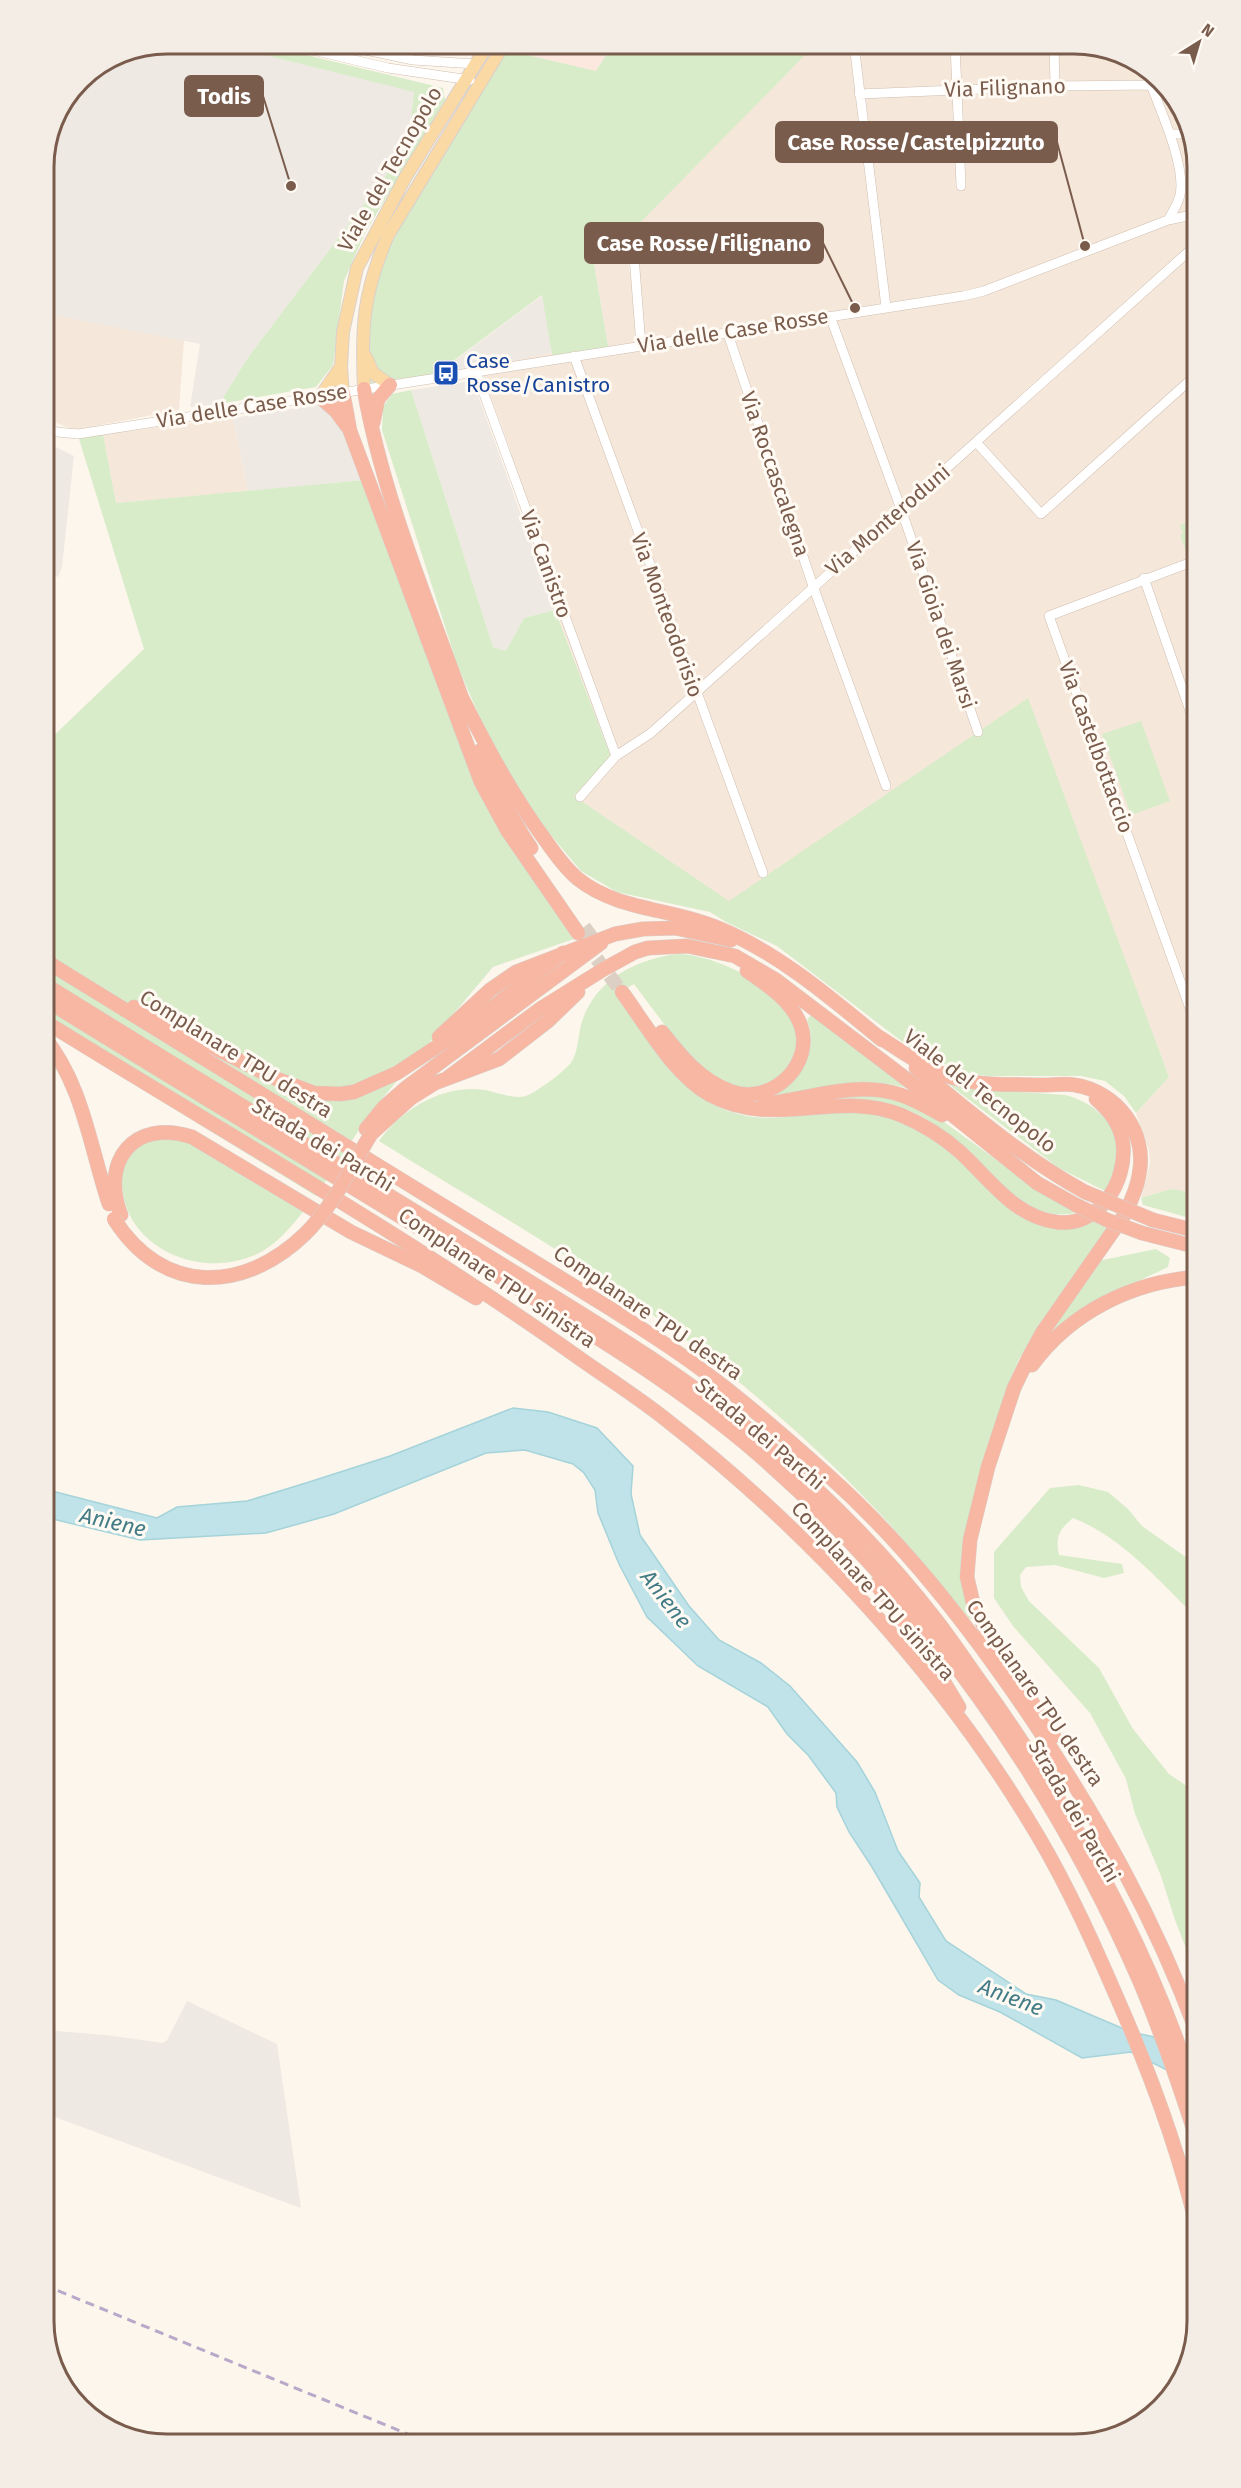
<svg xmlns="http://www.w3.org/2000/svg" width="1241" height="2488" font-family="'Fira Sans',sans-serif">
  <rect width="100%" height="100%" fill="#fdf6ec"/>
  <path fill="#f5e8da" d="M816,44H1082L1149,69L1188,120L1197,167V1194L1171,1189L1141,1198L1150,1164L1149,1150L1136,1113L1169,1077L1077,833L937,761L729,902L574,796L611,757L563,630L503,458L512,455L479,364L608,345L593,258L625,236L632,289L627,228Z
    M44,313L184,340L179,410L74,430L44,418Z
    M233,418L248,491L116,503L103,434Z"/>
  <path fill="#fde8e0" d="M504,44H613L596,71L501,49Z"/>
  <path fill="#efe9e4" d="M167,44H221L414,91L408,146L249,356L219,404L190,407L200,344L44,313V160L56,113L80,80L120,53Z
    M543,295L552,353L437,374Z
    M473,381L555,610L524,618L506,651L493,647L411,390Z
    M321,404L341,426L364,480L248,491L233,418Z
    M44,441L74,456L62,567L58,577L44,572Z
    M187,2001L277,2044L301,2208L44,2113V2030L106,2035L163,2043L167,2040Z"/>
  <path fill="#d8ecc9" d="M221,44H261L443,88L445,100L365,233L344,281L333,365L316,387L219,404L249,356L408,146L414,92Z
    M430,44H479L473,54L423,52Z
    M613,44H816L632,231L593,258L609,351L553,360L542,295L429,379L364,389L373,268L501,49L596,71Z
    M411,390L493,647L506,651L524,618L555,610L611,757L574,796L729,901L1028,698L1169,1077L1136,1113L1124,1096L1105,1081L1081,1076H986L964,1072L917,1053L777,946L726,922L710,912L617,892L581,871L524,803L494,750L458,667L382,430L383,407L392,394Z
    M103,434L116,503L364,480L502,831L574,939L493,967L370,1113L316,1196L44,1029V745L144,649L79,439Z
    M1197,518V554L1188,557L1180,535L1183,534L1180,525Z
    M1141,721L1170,801L1131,815L1102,734Z
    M678,954C719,955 793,991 797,1038C798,1051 792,1062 784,1071C780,1075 776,1082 771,1084C748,1099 710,1077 692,1062C685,1055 679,1044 673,1036C660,1019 647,1001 634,984L617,994C654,1047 683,1108 754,1117C774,1120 797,1115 817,1114C846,1113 875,1109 902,1121C952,1143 982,1190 1026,1219C1047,1228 1072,1235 1092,1221L1109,1228L1019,1359L1011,1378L963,1538L960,1575L971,1621C951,1598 933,1574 913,1551C845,1470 750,1387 665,1324C575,1257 475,1201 379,1141C403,1108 444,1084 485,1090C502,1093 518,1103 534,1092C545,1085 561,1074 570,1064C578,1054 578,1037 581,1025C593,981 635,959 678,954Z
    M810,1016L815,1017L906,1088C863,1075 815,1090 772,1097C799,1080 820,1053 807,1020Z
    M947,1083L988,1090L1065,1095C1097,1103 1121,1127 1118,1162C1117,1171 1110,1183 1107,1192L1059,1168Z
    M863,1095L896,1098L930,1112L1040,1191L1075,1213C1023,1224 987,1165 951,1136C937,1125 920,1114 903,1108C874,1097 842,1100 812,1100Z
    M160,1136L198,1145L303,1212C291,1227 279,1241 263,1251C208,1282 126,1252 122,1185C121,1169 126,1155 139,1145C144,1140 153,1139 160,1136Z
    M1171,1189L1197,1193V1220L1143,1205L1141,1198Z
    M1156,1249L1170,1258L1168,1267L1090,1304L1042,1341L1098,1261Z
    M1079,1485L1108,1492L1128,1509L1142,1526L1197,1565V1618C1160,1582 1122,1537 1073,1518C1059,1530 1055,1537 1059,1555L1122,1564L1124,1573L1104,1578L1055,1565L1026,1567L1020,1575L1021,1587L1029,1601L1099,1668L1133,1729L1169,1774L1197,1793V1977L1175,1920L1161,1876L1135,1814L1126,1779L1090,1713L1013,1626L994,1598V1552L1050,1488Z"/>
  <path fill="#bfe3e8" stroke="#a5d3da" stroke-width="1.5" d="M513,1408L548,1412L597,1428L633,1466L631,1494L640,1535L689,1606L719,1640L761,1663L790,1686L857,1762L875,1792L898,1851L920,1883L919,1897L946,1941L1026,1994L1056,2000L1131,2032L1197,2046V2079L1173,2073L1131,2052L1082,2058L1000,2012L959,1995L938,1980L872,1867L849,1832L837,1807L836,1793L808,1755L787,1734L768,1707L698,1666L647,1617L619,1564L598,1513L595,1490L584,1473L573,1464L525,1450L486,1453L334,1514L266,1533L140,1540L44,1517V1489L157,1518L177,1507L247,1501L306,1483L390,1456Z"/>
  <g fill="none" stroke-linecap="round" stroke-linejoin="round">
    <path stroke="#dcd0c4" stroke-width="14" stroke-dasharray="14 7" stroke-linecap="butt" d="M584,927L598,946
      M584,942L622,992"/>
    <g stroke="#d1beb0" stroke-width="10">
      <path id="minor" d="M287,44L388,68L470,80
        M337,44L413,60L475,64
        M854,44L886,307
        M955,44L961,186
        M1054,44L1055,86
        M1144,67C1155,98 1187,164 1180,195C1178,204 1172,213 1168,220
        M859,94L1055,86L1151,85
        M1171,134H1191
        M632,231L641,345
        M830,316L901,509L978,732
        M727,331L813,586L886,786
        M574,356L763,873
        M476,372L616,756
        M44,427L57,432L78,434L963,296L984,291L1168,220L1197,214
        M976,442L1041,514L1197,374
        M1144,578L1197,731
        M580,797L616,756L651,733L1197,244
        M1197,1028L1049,616L1197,560"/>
    </g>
    <g stroke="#dad1cd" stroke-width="14">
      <path id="major" d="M366,357L373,373L390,385
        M364,389C361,327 363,293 388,235L504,44
        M343,393L341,367L343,332L357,268L405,178L488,44
        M320,397L340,368"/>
    </g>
    <g stroke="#dad1cd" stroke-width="15">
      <path id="highway" d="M364,389C382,494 428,603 464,704
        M343,393L350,431L481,782L507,830L578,933
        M320,397L336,411L347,426
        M373,423L378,399L390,385
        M461,696C486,746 512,795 546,841C555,854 565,868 578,879C618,911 672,908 718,928C779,953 832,999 882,1040
        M481,750C494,785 510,817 531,848
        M44,960L611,1309C642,1329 673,1348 702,1370C747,1403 789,1440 830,1477C908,1547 973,1632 1031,1718C1099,1819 1155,1919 1197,2033
        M44,984C187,1073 331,1160 475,1248C573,1309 675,1367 764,1442C826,1495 887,1556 937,1621C954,1643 969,1666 985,1688C1075,1814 1151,1951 1197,2099
        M622,992C647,1026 674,1075 710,1095C775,1130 837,1089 901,1115C922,1124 942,1136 959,1151C989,1178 1013,1216 1056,1222C1098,1228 1127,1183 1123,1144C1121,1126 1109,1110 1096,1099
        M44,999C184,1086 326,1171 467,1257C567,1319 670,1378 759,1455C924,1599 1053,1782 1140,1982C1162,2034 1180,2087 1197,2140
        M134,1007L272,1077L314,1093L340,1094L354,1092L397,1073L468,1026L563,953
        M44,1021C218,1129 397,1230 565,1348C598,1372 632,1393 664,1418C810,1532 943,1675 1038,1836C1070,1890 1096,1949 1121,2007C1152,2078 1179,2152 1197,2228
        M662,1032C681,1056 700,1080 730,1091C771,1107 818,1063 799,1021C789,999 766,984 747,971
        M876,1035C903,1052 930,1073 961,1080C990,1086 1018,1084 1048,1085C1056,1085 1066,1083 1075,1085C1117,1092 1148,1132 1139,1175C1137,1189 1131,1201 1125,1214L1042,1333L1030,1355L1014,1388L988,1467L970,1540L967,1577L974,1607L988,1634L1054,1736
        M44,1037C83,1085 90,1147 109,1204
        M439,1037L490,990L516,972L615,934L643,929L675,928L731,940
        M916,1068C970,1112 1023,1158 1085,1192
        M446,1079L540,1009L604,969L635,952L648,948L687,946L735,956L776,980L930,1097L1037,1183L1076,1205
        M764,1104C809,1099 856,1080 901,1095C916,1100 929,1108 942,1115
        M366,1129L384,1107L407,1087L601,943
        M371,1134L411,1098L435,1083L499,1059L548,1021L578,992
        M121,1215C100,1161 134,1118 192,1137L351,1232L422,1266L476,1298
        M1153,1220L1197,1231
        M1142,1233L1197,1247
        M1032,1365C1071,1312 1132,1282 1197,1277
        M876,1584L921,1644L959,1707"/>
    </g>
    <use href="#minor" stroke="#fff" stroke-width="9"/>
    <use href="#major" stroke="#fbd9a5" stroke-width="12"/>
    <use href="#highway" stroke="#f7b7a3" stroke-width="14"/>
    <path stroke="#b9a8c9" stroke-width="3" stroke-dasharray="9 6" stroke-linecap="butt" d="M44,2285L432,2444"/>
    <g stroke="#dad1cd" stroke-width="15" stroke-linecap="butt">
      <path id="highway-bridge" d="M1085,1192L1153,1220
        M1076,1205L1107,1220L1142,1233
        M114,1219C163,1296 244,1293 305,1234C333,1207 351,1167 371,1134"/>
    </g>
    <use href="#highway-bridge" stroke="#f7b7a3" stroke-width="14"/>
  </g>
  <defs>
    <g id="bus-square" transform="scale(1.35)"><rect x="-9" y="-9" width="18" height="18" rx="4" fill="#1a4fb4" stroke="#fffaf3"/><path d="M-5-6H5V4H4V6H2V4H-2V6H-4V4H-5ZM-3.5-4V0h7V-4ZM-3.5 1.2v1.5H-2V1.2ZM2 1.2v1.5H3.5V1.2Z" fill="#fff"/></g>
  </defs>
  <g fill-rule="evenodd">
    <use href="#bus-square" x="446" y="373"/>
  </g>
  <g text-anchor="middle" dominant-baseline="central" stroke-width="6" stroke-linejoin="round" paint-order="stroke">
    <g font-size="21" fill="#7a5c4d" stroke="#fffaf3">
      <text transform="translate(1005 88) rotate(-2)">Via Filignano</text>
      <text transform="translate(390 169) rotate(-60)">Viale del Tecnopolo</text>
      <text transform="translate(733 331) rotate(-9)">Via delle Case Rosse</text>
      <text transform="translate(252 406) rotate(-9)">Via delle Case Rosse</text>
      <text transform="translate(775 474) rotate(71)">Via Roccascalegna</text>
      <text transform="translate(888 520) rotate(-41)">Via Monteroduni</text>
      <text transform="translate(546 564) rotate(70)">Via Canistro</text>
      <text transform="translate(667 615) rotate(70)">Via Monteodorisio</text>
      <text transform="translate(941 625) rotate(71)">Via Gioia dei Marsi</text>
      <text transform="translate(1096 747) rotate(70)">Via Castelbottaccio</text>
      <text transform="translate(236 1054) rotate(32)">Complanare TPU destra</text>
      <text transform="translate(980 1091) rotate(38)">Viale del Tecnopolo</text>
      <text transform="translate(323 1145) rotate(31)">Strada dei Parchi</text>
      <text transform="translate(497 1278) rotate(34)">Complanare TPU sinistra</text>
      <text transform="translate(648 1313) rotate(34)">Complanare TPU destra</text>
      <text transform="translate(760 1434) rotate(40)">Strada dei Parchi</text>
      <text transform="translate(873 1591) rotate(48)">Complanare TPU sinistra</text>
      <text transform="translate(1035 1693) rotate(55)">Complanare TPU destra</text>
      <text transform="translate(1074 1811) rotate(60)">Strada dei Parchi</text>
    </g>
    <g font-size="21" fill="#164399" stroke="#fffaf3" text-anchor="start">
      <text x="466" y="361">Case<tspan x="466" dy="24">Rosse/Canistro</tspan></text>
    </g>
    <g font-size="22" font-style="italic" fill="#437c86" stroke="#fffaf3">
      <text transform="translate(113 1522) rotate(13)">Aniene</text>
      <text transform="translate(666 1599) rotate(52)">Aniene</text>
      <text transform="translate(1011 1997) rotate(21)">Aniene</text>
    </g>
  </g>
  <path d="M0 0H1241V2488H0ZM167 54H1074A113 113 0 0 1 1187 167V2321A113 113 0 0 1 1074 2434H167A113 113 0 0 1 54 2321V167A113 113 0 0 1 167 54Z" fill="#f4ede6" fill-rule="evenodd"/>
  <path fill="none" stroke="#7a5c4d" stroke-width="3" d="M167 54H1074A113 113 0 0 1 1187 167V2321A113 113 0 0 1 1074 2434H167A113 113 0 0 1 54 2321V167A113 113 0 0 1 167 54Z"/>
  <path fill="none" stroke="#7a5c4d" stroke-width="2" d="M291 186L263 96M1085 246L1057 142M855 308L823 243"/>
  <g fill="#7a5c4d" stroke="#fffaf3" stroke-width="2">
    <circle cx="291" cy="186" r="6"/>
    <circle cx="1085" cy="246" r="6"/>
    <circle cx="855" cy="308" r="6"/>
  </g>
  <g fill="#7a5c4d" stroke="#7a5c4d" stroke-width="2">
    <rect x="185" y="76" width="78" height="40" rx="6"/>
    <rect x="776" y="122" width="281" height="40" rx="6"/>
    <rect x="585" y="223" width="238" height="40" rx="6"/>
  </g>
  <g font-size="22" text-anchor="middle" font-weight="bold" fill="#fff">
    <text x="224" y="104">Todis</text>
    <text x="916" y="150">Case Rosse/Castelpizzuto</text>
    <text x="704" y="251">Case Rosse/Filignano</text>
  </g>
  <g transform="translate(1199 42) rotate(37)" stroke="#fffaf3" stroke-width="4.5" paint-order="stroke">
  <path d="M0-4.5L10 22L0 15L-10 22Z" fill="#7a5c4d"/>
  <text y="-9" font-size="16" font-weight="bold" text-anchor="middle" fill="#7a5c4d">N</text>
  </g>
</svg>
